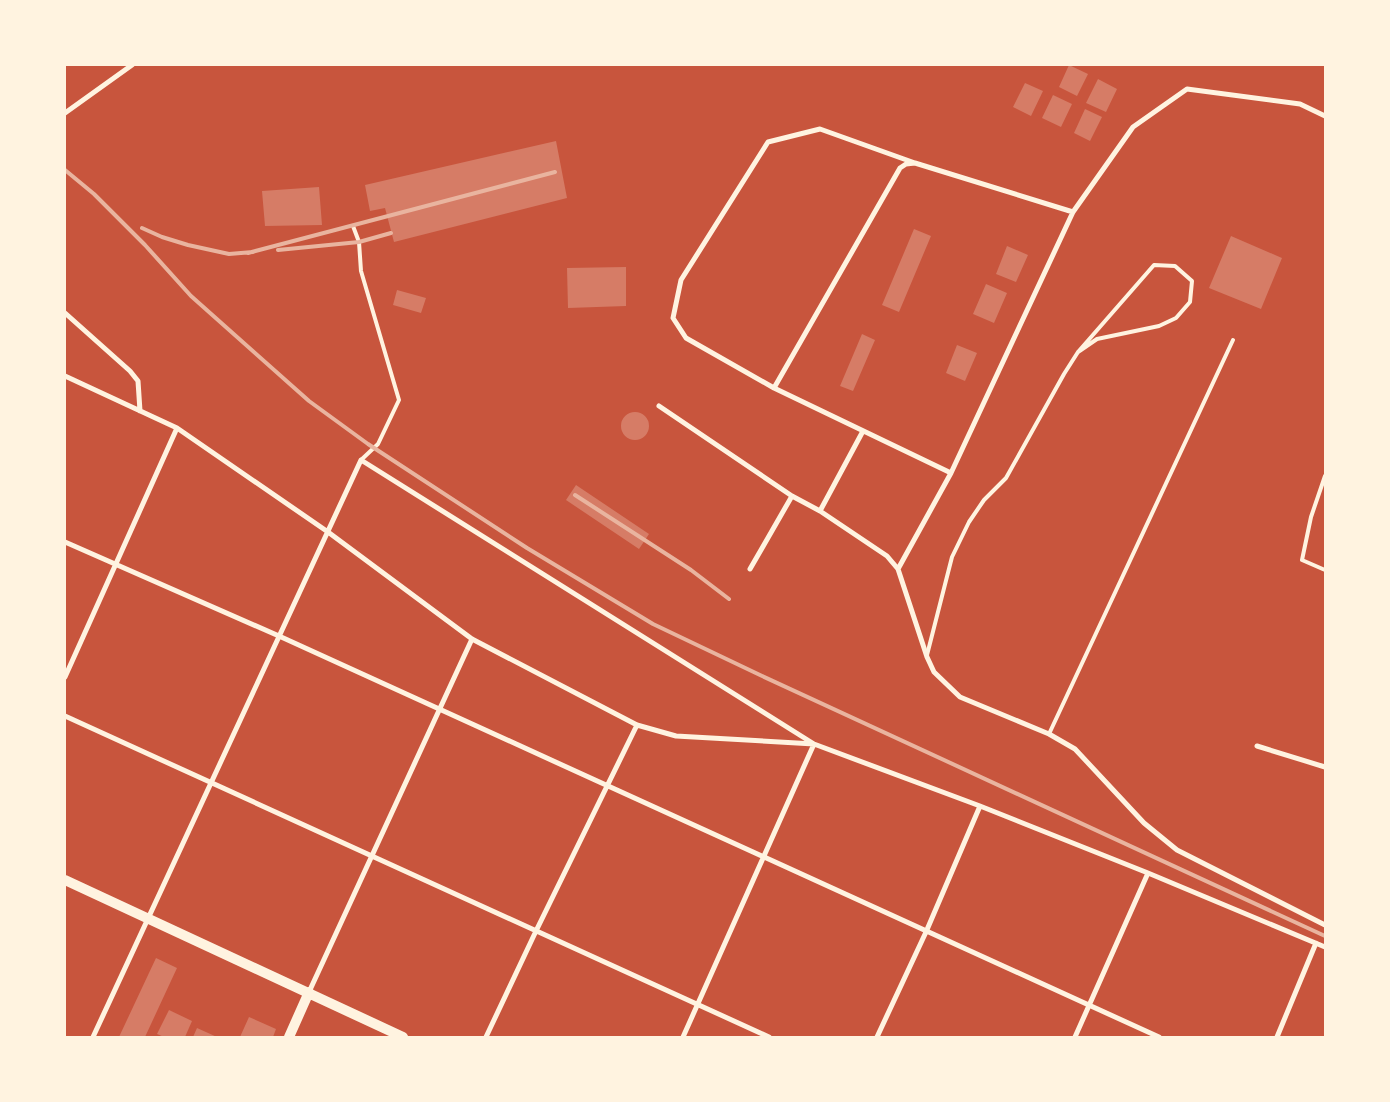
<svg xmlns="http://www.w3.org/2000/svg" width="1390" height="1102" font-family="Commissioner,sans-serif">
  <rect width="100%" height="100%" fill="#c8553d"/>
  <path fill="#d67c66" d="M1069,65L1088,74L1077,96L1059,87Z
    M1098,79L1117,89L1106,112L1086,103Z
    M1025,83L1043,91L1031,116L1013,107Z
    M1053,95L1072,104L1061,127L1042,118Z
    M1085,109L1102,117L1090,141L1074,133Z
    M556,141L567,198L394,242L385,208L370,211L365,185Z
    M319,187L322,225L265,226L262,191Z
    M914,229L931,236L899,312L882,305Z
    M1231,236L1282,258L1261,309L1209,288Z
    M1007,246L1028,255L1016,282L996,274Z
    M626,267V306L568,308L567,268Z
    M986,284L1007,293L994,323L973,314Z
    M397,290L426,298L421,313L393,305Z
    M862,334L875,340L853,391L840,386Z
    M957,345L977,353L965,381L946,373Z
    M621 426a14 14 0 1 1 28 0a14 14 0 1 1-28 0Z
    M576,485L649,534L639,549L566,500Z
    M156,958L177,968L145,1037H119Z
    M169,1010L192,1021L185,1037H164L157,1034Z
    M249,1017L276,1029L273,1037H240Z
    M197,1028L217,1037H193Z"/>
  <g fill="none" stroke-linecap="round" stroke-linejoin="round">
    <path stroke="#fff3e0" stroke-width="4" d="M353,226L359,242L361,271L399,400L378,444L361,460
      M1325,476L1311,517L1302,560L1325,570
      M927,655L952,557L969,522L984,500L1006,478L1064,374L1078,352L1097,339L1159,326L1176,318L1190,302L1192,281L1175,266L1154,265L1078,352
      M1049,734L1233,340"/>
    <path stroke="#fff3e0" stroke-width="5" d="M65,113L132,65
      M915,163L820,129L768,142L681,280L673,318L686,338L774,388L951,473
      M65,313L130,371L138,381L140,411
      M65,376L177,428L328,532L472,639L637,725L676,736L814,744L980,806L1148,873L1325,947
      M774,388L900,168L906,164L915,163L1073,212
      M659,406L792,496L820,511L887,556L898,569L927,657L934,672L960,697L1049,734L1075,749L1144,823L1177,850L1325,925
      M820,511L863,431
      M65,542L279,636L1159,1037
      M750,569L792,496
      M898,569L951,473L1073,212L1133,127L1187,89L1300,104L1325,116
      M65,677L177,428
      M65,716L769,1037
      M1257,746L1325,767
      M309,992L472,639
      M93,1037L361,460L814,744L683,1037
      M486,1037L536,931L637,725
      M877,1037L926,932L980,806
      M1075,1037L1148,873
      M1277,1037L1316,943"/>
    <path stroke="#fff3e0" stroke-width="10" d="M65,880L403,1037
      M289,1037L309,992"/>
    <path stroke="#e9b49f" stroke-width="4" d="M65,170L94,194L145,245L191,296L309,401L368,444L527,548L653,624L760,675L1325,936
      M142,228L162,237L188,245L229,254L253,252
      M278,250L359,242L391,233
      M248,253L555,172
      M575,495L691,570L729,599"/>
  </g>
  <rect width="1390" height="1102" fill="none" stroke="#fff3e0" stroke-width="132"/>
</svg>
